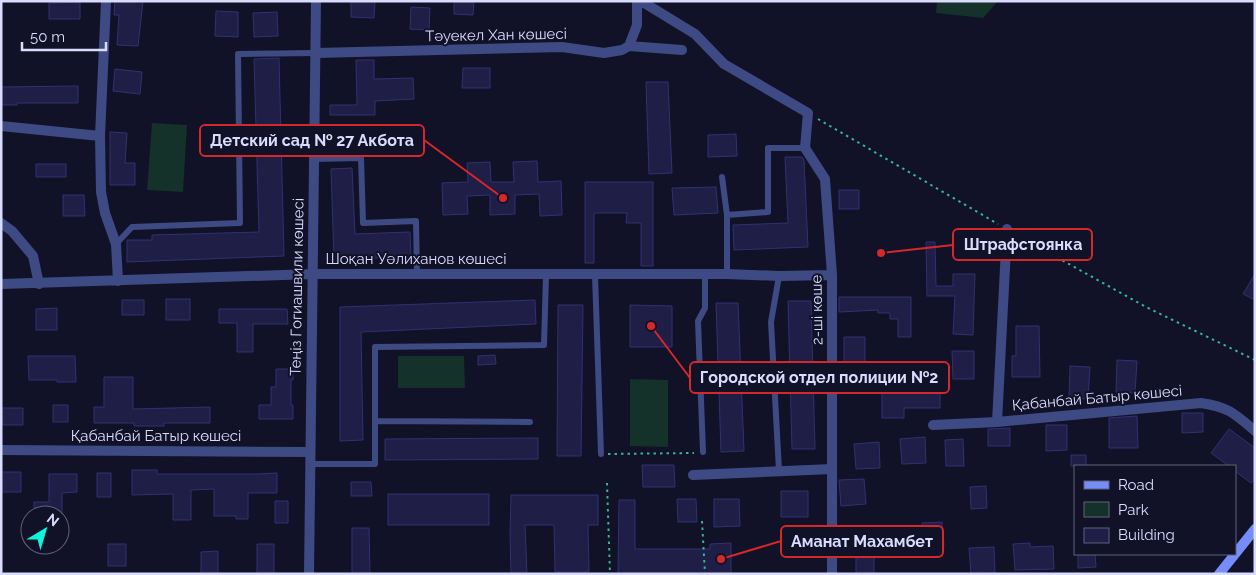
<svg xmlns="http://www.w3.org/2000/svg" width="1256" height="575" font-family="Raleway,sans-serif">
  <rect width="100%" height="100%" fill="#111227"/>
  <path fill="#14312a" d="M937,1H998L983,18L936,13Z
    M152,123L187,125L183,192L147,190Z
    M398,356H464L465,388H398Z
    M630,379L668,380V447L630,446Z"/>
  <path fill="#1e1e47" stroke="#313172" d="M115,1H143L138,46L117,45L119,15H114Z
    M351,1H375L374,18L351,17Z
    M454,1H474L473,15L454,14Z
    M80,2V19H49V3Z
    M411,7L430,8L429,30L410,29Z
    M216,11L238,12V37L215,36Z
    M277,12L278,36L254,37L253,13Z
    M279,58L284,256L127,262V240H152V235L259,232L254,59Z
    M356,60H374V79L413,78L414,99L375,101V115H330V105H357Z
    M463,68H490V88H462Z
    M115,69L142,72L140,94L113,91Z
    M646,82H668L672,173L649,174Z
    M78,86V103H17V105H1V87Z
    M110,132L127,133L125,163H135V185H110Z
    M736,134L737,156L708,157V135Z
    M785,157H802L804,160L808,247L734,250L733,225L788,223Z
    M537,161L538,182L561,181L562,215L540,216L539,194L515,195V214L490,215V195L467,196L468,214L443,215L442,183L468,182L467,163L490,162L491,182H514L513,162Z
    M36,164H66V177H36Z
    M352,168L355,234L410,232L411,257L334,259L331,169Z
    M585,182H653V266H641V223H626L627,213H594V263H585Z
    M716,187L718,213L674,215L672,188Z
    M839,190H859V209H839Z
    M63,195H84L85,216H63Z
    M926,242H935L936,286H953V274H975L973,335L953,334L955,296H927Z
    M1255,274V300L1243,294Z
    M839,297H911V337H898V319H890V313H878V310L839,312Z
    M166,299H190V320H166Z
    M122,300H144V315H122Z
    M535,300L536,324L361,332L363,440L340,441V307Z
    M788,301H811L815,449H792Z
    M716,303H738L744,451L721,452Z
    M558,305H583L581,456H557Z
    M630,305L672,306V347H630Z
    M57,308V330H36V309Z
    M219,309H287L288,324H253V352H237V323H219Z
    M1016,326H1039L1040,377H1012V356H1016Z
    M844,337H865V365H844Z
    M952,351H974V379H953Z
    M495,355L496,364L478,365V356Z
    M28,356H75L76,382H57V380H29Z
    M1117,360L1137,361L1135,393L1116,392Z
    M1070,366L1090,367L1088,399L1069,398Z
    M276,369H293V380H291V405H293V419H259V405H271V387H276Z
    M104,377H133V409L210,407V423H164V426H134V423H94V407H104Z
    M904,383V389L940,388V408H904V418H882V384Z
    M53,405H68V422H53Z
    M2,408H23V425H2Z
    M1182,413H1203V432L1182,433Z
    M1137,416L1138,448H1109V418Z
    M1046,425H1067V450L1046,451Z
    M1010,428V446H988V429Z
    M1229,429L1255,448V478L1251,483L1235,471V466H1229L1211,453Z
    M925,437L926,463L902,464L900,439Z
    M538,438V459L385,460V439Z
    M963,439L964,466H946L945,440Z
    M879,442L880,468L856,469L854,444Z
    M1071,455H1086V466H1071Z
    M642,465H674L675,487H643Z
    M132,470H157V474H257L277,473V493H248V519H236V516H214V489L191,490V520H173V494L132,495Z
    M1,472H21V492H1Z
    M97,473H111V497H97Z
    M49,474H77V492L62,493V515H34V502H49Z
    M864,479L866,504L841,506L839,480Z
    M351,482H371L372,496H351Z
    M986,486L987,508L971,509L970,487Z
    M781,491H808V517H781Z
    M388,494H489V525H388Z
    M511,495H598V525H588L589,572H555L554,525H525L527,574H511L510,534Z
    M677,499H696L697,522H678Z
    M714,499H739L740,526L714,527Z
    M619,500H635V549H710V544L731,543V574H618Z
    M275,501H288V523H275Z
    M942,522L944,545L924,547L922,523Z
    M352,528H369L370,574H352Z
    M856,535H874V574H856Z
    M1030,543V547L1053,546L1054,569L1015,570L1013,544Z
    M108,544H126V566H108Z
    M257,544H274V574H257Z
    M994,547L995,573L971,574L969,548Z
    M218,551V574H201V552Z
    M1078,554H1095L1096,567L1078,568Z"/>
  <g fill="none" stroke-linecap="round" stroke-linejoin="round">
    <path stroke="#36b594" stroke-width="2" stroke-dasharray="2.5 4" stroke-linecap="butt" d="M818,119L998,224
      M1017,235L1146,307L1255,360
      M608,454L694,453
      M607,483L610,574
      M702,521L705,574"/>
    <path stroke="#3e4a84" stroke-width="6" d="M314,159L361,158L363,223L416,221L417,275
      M722,177L727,215
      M116,244L132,227L240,223L238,54L316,53
      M727,274V215L768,212V148H805
      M595,275L601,454
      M779,276L771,322L779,471
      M375,421L530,422
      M703,452L698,321L705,308V275
      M310,464H375V347L544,345L546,275"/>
    <path stroke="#3e4a84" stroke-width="10" d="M106,1L100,136L101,192L105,213L116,244L118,281
      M641,1L695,34L724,64L808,113L805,148L825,179L832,275V574
      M629,46L682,50
      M316,53L562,47L604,53L622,50L629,46L637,25V1
      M1,126L100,136
      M1,223L12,231L33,256L39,284
      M1,284L313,274H727L779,276L832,275
      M997,422L1007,229
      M933,425L997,422L1201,403C1228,407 1234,413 1255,431
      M1,450L310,452
      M693,475L832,469
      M309,574L316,1"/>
    <path stroke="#758cf9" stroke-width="10" d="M1219,574L1255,529"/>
  </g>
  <g text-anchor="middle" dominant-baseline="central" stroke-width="4" stroke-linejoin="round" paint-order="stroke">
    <g font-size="15" fill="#d9dcfd" stroke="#111227">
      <text transform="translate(496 35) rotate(-1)">Тәуекел Хан көшесі</text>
      <text x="416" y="259">Шоқан Уәлиханов көшесі</text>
      <text transform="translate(297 287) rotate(-89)">Теңіз Гогиашвили көшесі</text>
      <text transform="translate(817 310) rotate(-91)">2-ші көше</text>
      <text transform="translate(1097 398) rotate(-5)">Қабанбай Батыр көшесі</text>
      <text x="156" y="436">Қабанбай Батыр көшесі</text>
    </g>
  </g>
  <path fill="none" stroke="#d62828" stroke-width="2" d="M503 198L424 140M881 253L953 245M651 326L690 378M721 559L781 541"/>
  <g fill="#d62828" stroke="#111227" stroke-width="2">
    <circle cx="503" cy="198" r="5"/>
    <circle cx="881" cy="253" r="5"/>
    <circle cx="651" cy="326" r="5"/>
    <circle cx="721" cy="559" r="5"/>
  </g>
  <g fill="#111227" stroke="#d62828" stroke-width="2">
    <rect x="200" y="125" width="224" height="31" rx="5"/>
    <rect x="953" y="229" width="139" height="31" rx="5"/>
    <rect x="690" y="362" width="259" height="31" rx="5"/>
    <rect x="781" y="526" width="162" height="31" rx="5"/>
  </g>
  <g font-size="16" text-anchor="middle" font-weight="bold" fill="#d9dcfd">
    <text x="312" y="146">Детский сад № 27 Акбота</text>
    <text x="1023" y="250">Штрафстоянка</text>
    <text x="819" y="383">Городской отдел полиции №2</text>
    <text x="862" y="547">Аманат Махамбет</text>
  </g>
  <rect width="1256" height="575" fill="none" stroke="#d9dcfd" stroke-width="5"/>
  <rect x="1074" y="465" width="162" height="90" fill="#111227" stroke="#61637d"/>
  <rect x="1084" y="481" width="25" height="8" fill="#758cf9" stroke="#61637d"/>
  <text x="1118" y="490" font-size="15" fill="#d9dcfd">Road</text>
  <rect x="1084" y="502" width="25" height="15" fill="#14312a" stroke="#61637d"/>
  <text x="1118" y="515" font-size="15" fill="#d9dcfd">Park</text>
  <rect x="1084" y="528" width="25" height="15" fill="#1e1e47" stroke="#61637d"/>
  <text x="1118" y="540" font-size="15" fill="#d9dcfd">Building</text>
  <g transform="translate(45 530) rotate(38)"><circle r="24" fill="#111227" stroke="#61637d"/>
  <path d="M0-4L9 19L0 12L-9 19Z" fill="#0ef4dd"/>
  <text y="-8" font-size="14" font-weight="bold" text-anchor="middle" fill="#d9dcfd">N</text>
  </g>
  <path d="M22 42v8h84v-8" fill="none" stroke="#d9dcfd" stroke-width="2.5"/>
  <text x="30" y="42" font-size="15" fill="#d9dcfd" stroke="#111227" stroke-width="4" paint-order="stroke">50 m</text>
</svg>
